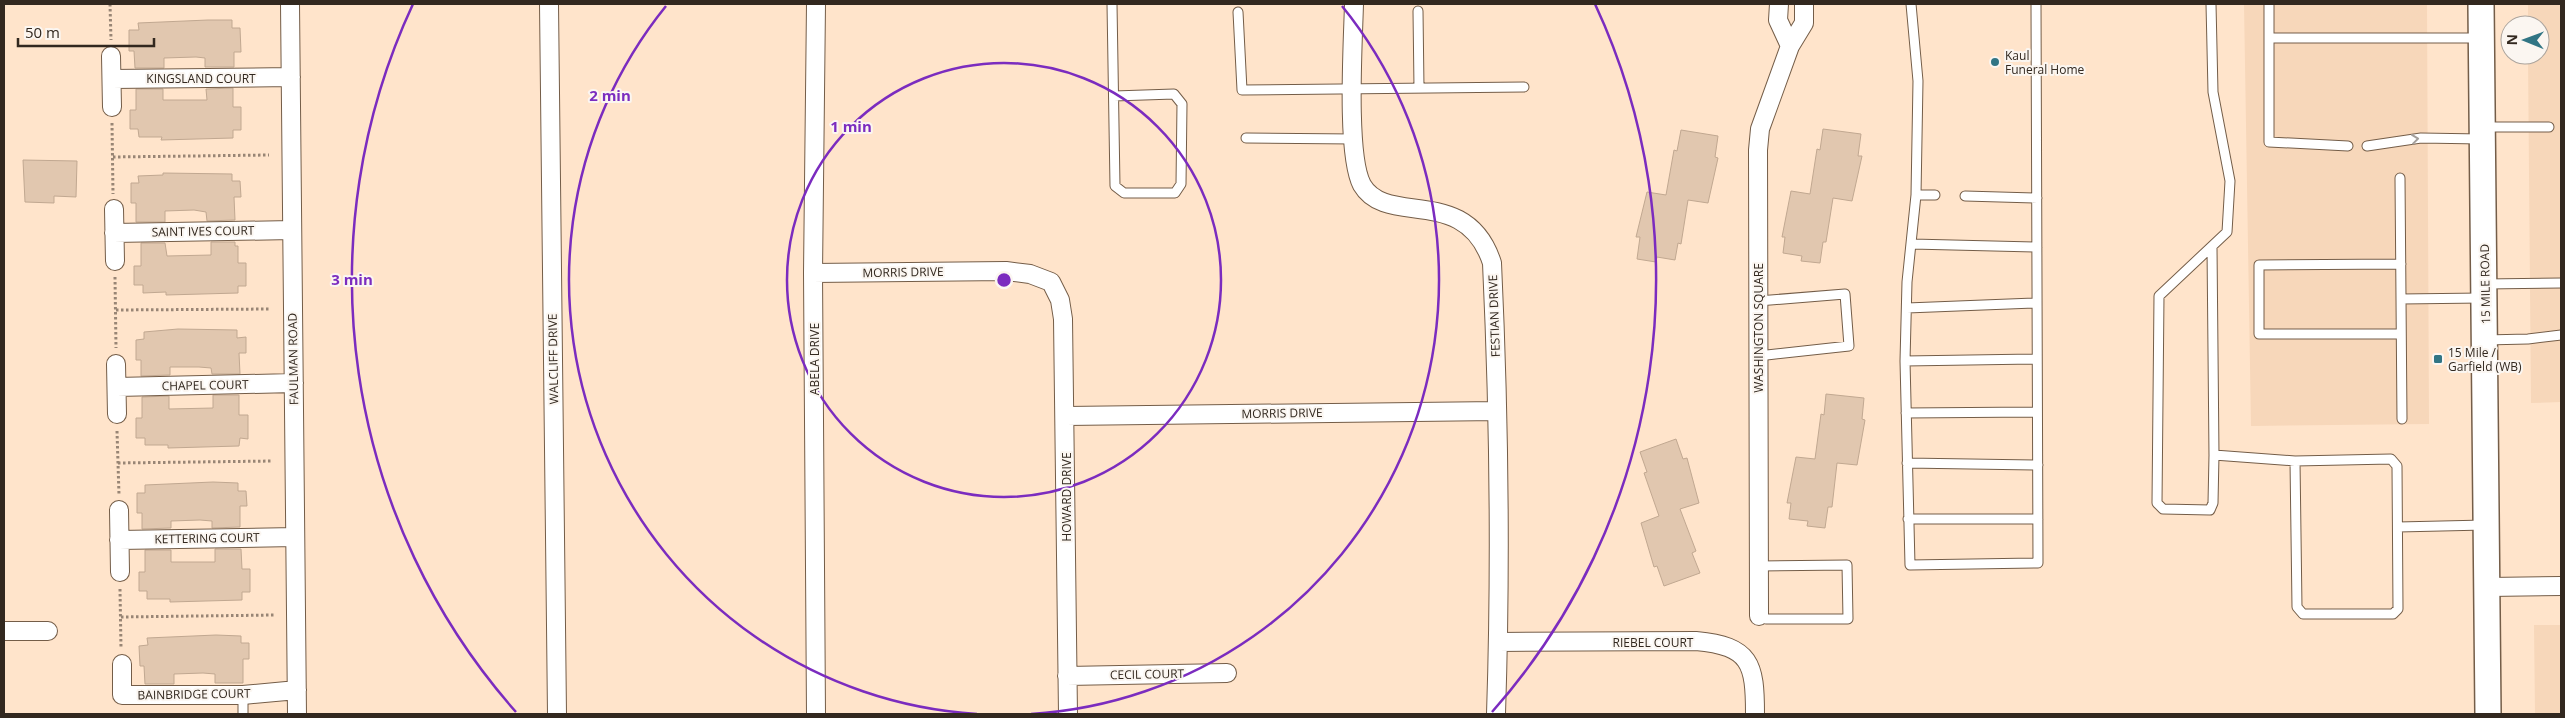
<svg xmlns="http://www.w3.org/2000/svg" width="2565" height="718" font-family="'Open Sans',sans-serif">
  <rect width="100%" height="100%" fill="#ffe4cb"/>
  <path fill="#f7d7ba" d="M2244,4H2427L2429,424L2251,426Z
    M2528,4H2561V402L2531,403L2528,55H2540V25H2528Z
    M2534,625H2561V714H2535Z"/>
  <path fill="#e1c7af" stroke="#c1a891" d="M208,20H232V28H240L241,52H234V67H205V58L196,57L164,58V68H135L134,51H129V30H139L138,23Z
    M233,88V107H241V130H233V138L161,140L162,137H139L138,129H130V110H136V89H163V100H207L206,89Z
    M1823,129L1861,134L1858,156H1862L1852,201L1833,198L1826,242H1823L1820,263L1801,261L1802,256L1783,253L1785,237H1782L1791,191L1810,194L1817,149L1820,150Z
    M1681,130L1718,136L1715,157L1718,158L1708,203L1688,200L1681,244L1678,243L1675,260L1657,257L1656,262L1637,259L1640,237H1636L1647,192L1666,195L1674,150L1677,151Z
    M23,160L77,161L76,197L54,196V203L25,202Z
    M163,173L232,174V181H240L241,197H234L235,220L207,221L206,212L194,210L165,211V222H136V203H131V183H139L138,176L163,175Z
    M211,242H235V246H238V263H246V286H238V293L166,295V292L143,293V285H134V266H141V243H165L167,256L211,255Z
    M178,329L237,330V338L246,337V353H239L240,374H212L211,368L199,367H170V375L141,376V360H136V340L144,339V332Z
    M1826,394L1864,398L1862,419L1865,420L1857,465L1837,463L1832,507H1828L1825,528L1807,526L1808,521L1789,519L1791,503H1787L1796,457L1815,459L1821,414L1824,415Z
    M213,395H239V415H248V439L240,438L239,446L168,448V445H145V438H136V418H142V397L169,396V409L213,408Z
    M1676,439L1683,459L1687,458L1699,503L1680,509L1696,551L1692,553L1700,573L1664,586L1657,566L1654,567L1641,523L1659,516L1644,473L1647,472L1640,452Z
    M213,482L238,483V491H246L247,506H240V527L212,528V521L200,520L171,521V528L142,529V513H137V493H145V485Z
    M215,549H241L242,569H250V592H242V600L170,602V599H147V591H139V572H145V550H171V562H215Z
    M216,635L241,636V643H249V659H243V683H215V674L203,673L174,674V684H145L144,666H140L139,646L148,645L147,638Z"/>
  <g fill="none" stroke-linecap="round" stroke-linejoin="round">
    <g stroke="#745d48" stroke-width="11">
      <path id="lane" d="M1112,4L1115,186L1124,193H1175L1181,184L1182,104L1174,94L1114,96
        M1911,4L1918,81L1916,195L1907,282L1905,361L1910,565L2038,563L2036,4
        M2211,4L2213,92L2230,181L2227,232L2159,296L2157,503L2163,509L2210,510L2213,503L2214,455L2212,247
        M2269,4V142L2348,146
        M1418,11L1419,88
        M1238,12L1242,90L1524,87
        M2269,38H2479
        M2483,127H2549
        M1246,138L1354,139
        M2367,146L2421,138L2481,139
        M2400,178L2402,419
        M1916,195H1935
        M1965,196L2037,198
        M1912,244L2037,247
        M2401,264L2259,265V334H2401
        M2485,284L2561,283
        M2401,299L2482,298
        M1907,308L2037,303
        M2485,340L2528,339L2561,335
        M1758,356L1849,346L1845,294L1758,301
        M1905,361L2037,359
        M1906,413L2037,412
        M2214,455L2295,461L2391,459L2397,466L2398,609L2393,614H2303L2297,607L2295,461
        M1907,463L2038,465
        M1908,519H2038
        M2398,527L2485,525
        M1759,566L1847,565L1848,619H1766L1759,616
        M243,695V714"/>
    </g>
    <g stroke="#745d48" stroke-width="20">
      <path id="street" d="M290,4L297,714
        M549,4L557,714
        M1354,4C1353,42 1346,155 1362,185C1387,228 1466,183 1492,263C1499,413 1501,564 1496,714
        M1779,4L1778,20L1790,46L1804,23V4
        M111,56L112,107
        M112,79L291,77
        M114,209L115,261
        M114,233L292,230
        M813,273L1006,271L1030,274L1051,282L1060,300L1063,319L1068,714
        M116,364L117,414
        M117,387L294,383
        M1066,416L1497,411
        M119,510L120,572
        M119,540L295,537
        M2488,587L2561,586
        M1759,616L1758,150L1760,129L1790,46
        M4,631H48
        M1498,642L1696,641C1751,646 1755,664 1755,714
        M122,664V695H243L297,690
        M1067,676L1227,673
        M816,714L813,273L816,4"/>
    </g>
    <g stroke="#745d48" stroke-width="28">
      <path id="secondary" d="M2481,4L2488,714"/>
    </g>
    <path stroke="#988575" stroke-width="3" stroke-dasharray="2.5 2.5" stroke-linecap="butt" d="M110,4L111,40
      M112,123L113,194
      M113,157L269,155
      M115,277L116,348
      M116,310L271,309
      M117,431L119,495
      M118,463L273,461
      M120,589L121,648
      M121,617L275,615"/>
    <use href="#lane" stroke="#fff" stroke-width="9"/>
    <use href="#street" stroke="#fff" stroke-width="18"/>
    <use href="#secondary" stroke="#fff" stroke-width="25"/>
  </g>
  <defs><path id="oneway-chevron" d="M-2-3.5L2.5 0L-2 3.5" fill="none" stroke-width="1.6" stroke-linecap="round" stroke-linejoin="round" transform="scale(1.25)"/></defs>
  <use stroke="#a39e9a" href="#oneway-chevron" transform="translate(2415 139) rotate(-7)"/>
  <g fill="none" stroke="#7b2cbf" stroke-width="2.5">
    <circle cx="1004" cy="280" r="217"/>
    <path d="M977 714A435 435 0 0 1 666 6M1342 6A435 435 0 0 1 1031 714"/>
    <path d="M516 712A652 652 0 0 1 413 4M1595 4A652 652 0 0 1 1492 712"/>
  </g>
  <g fill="#317584" stroke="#fbf6f1" stroke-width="2">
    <circle cx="1995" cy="62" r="5"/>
    <rect x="2433" y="354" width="10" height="10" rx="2.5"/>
  </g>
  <g text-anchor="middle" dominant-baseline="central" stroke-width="4" stroke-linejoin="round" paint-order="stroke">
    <g font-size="12" fill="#32281f" stroke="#fbf6f1" text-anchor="start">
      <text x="2005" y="55">Kaul<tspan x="2005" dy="14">Funeral Home</tspan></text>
      <text x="2448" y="352">15 Mile /<tspan x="2448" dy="14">Garfield (WB)</tspan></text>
    </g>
    <g font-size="12" fill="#32281f" stroke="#fbf6f1">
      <text x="201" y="78">KINGSLAND COURT</text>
      <text transform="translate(203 231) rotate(-1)">SAINT IVES COURT</text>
      <text transform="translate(903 272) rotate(-1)">MORRIS DRIVE</text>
      <text transform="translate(2485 284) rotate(-91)">15 MILE ROAD</text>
      <text transform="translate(1494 316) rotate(-92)">FESTIAN DRIVE</text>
      <text transform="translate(1758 328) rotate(-90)">WASHINGTON SQUARE</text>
      <text transform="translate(293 359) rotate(-91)">FAULMAN ROAD</text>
      <text transform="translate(553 359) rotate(-91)">WALCLIFF DRIVE</text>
      <text transform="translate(814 359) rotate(-90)">ABELA DRIVE</text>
      <text transform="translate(205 385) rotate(-1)">CHAPEL COURT</text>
      <text transform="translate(1282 413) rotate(-1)">MORRIS DRIVE</text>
      <text transform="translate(1066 497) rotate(-90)">HOWARD DRIVE</text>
      <text transform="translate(207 538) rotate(-1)">KETTERING COURT</text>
      <text x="1653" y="642">RIEBEL COURT</text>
      <text transform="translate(1147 674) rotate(-1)">CECIL COURT</text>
      <text transform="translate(194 694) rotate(-1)">BAINBRIDGE COURT</text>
    </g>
  </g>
  <circle cx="1004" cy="280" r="8" fill="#7b2cbf" stroke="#fbf6f1" stroke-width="2.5"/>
  <g font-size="15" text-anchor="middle" font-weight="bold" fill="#7b2cbf" stroke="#fbf6f1" stroke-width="4" stroke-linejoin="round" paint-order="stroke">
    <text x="610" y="101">2 min</text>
    <text x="851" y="132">1 min</text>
    <text x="352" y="285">3 min</text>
  </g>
  <rect width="2565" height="718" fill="none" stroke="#32281f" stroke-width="10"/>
  <g transform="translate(2525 40) rotate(271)"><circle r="24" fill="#fbf6f1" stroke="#aba49d"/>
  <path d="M0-4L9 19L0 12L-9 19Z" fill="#317584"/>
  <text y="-8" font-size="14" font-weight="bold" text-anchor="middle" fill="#32281f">N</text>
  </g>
  <path d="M18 38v8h136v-8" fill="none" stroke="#32281f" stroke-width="2.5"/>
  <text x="25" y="38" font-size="15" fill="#32281f" stroke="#fbf6f1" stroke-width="4" paint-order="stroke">50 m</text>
</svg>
